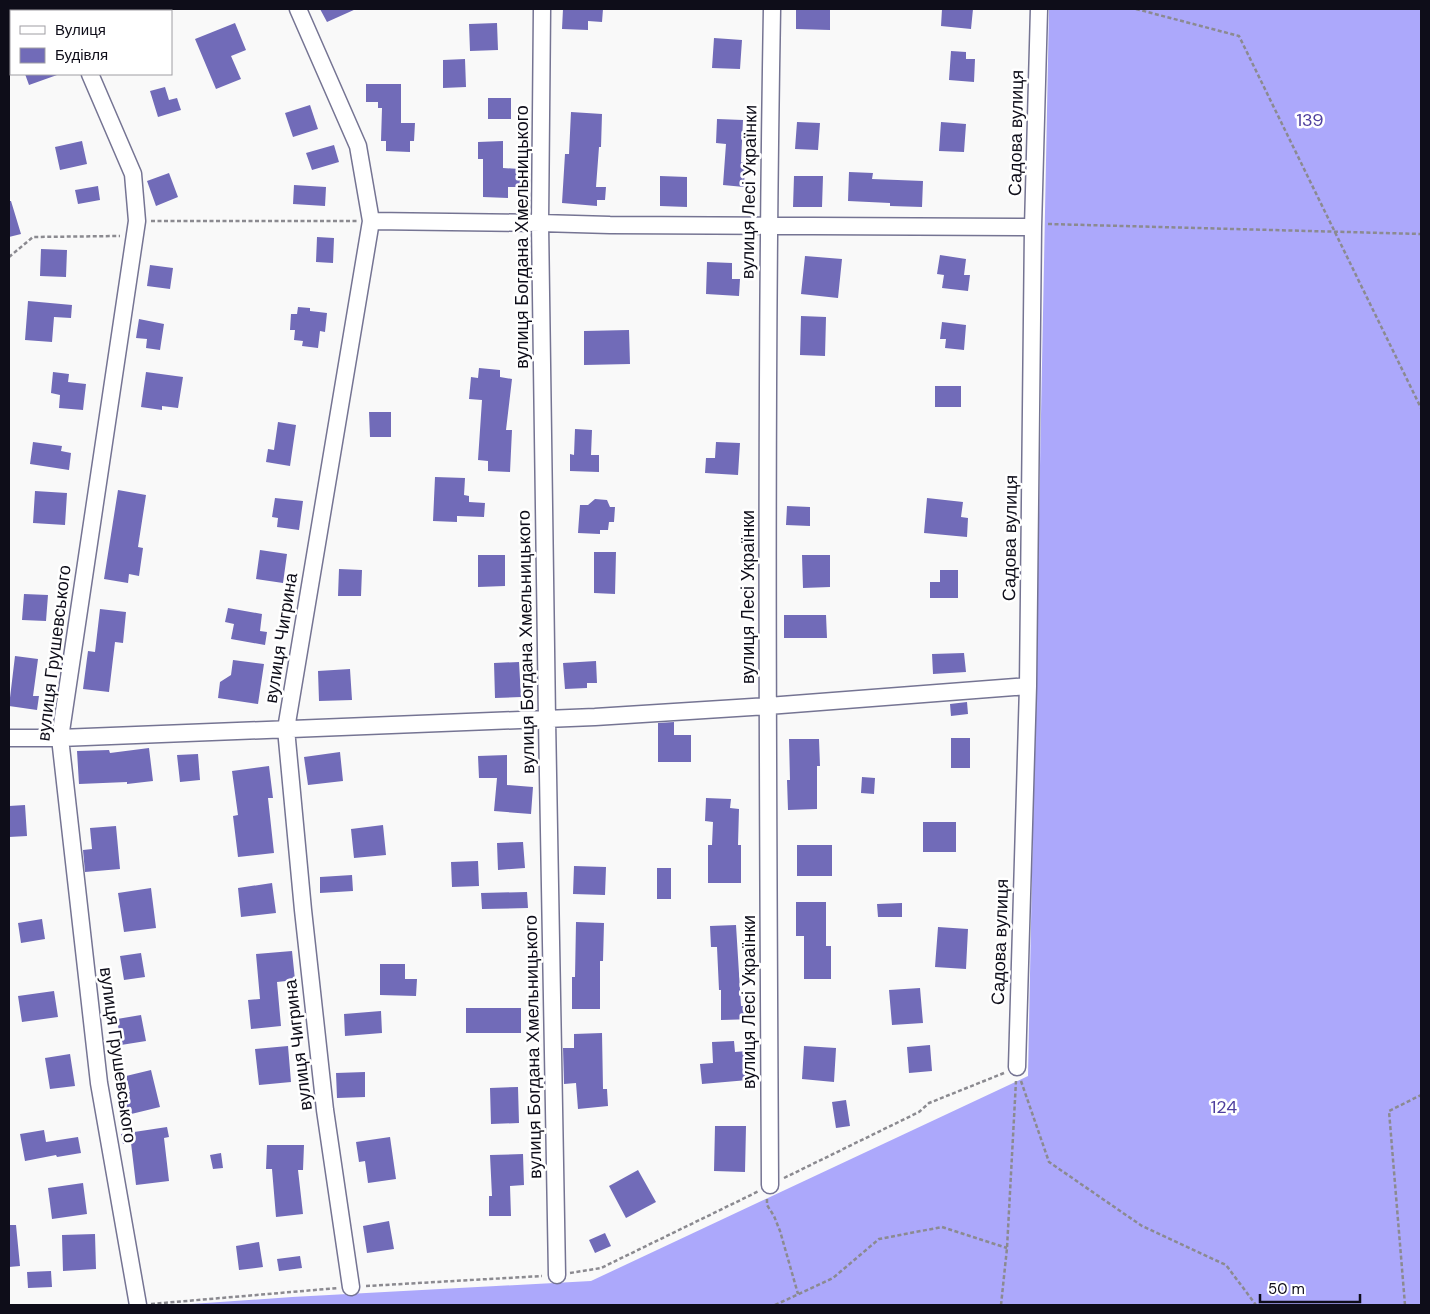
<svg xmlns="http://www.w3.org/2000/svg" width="1430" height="1314" font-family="'DM Sans',sans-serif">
  <rect width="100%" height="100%" fill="#f9f9f9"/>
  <path fill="#aca8fb" d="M1049,9H1421V1305H177L292,1297L591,1281L1028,1076Z"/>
  <path fill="#716bb8" d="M320,9H356L327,22Z
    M563,9H603L602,22L588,21V30L562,29Z
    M796,9H830V30L796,29Z
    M942,9H973L971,29L941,26Z
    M235,23L246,50L231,56L241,79L216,89L195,39Z
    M497,23L498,50L470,51L469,24Z
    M714,38L742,40L740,69L712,68Z
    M951,51L966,52V59H975L974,82L949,80Z
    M465,59L466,87L443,88V60Z
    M25,74H57V75L29,85Z
    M366,84H401V123H415L414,141H410V152L386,151V141H381L382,108H378V102H366Z
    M165,87L169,100L177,98L181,110L158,117L150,91Z
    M488,98H511V119H488Z
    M310,105L318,129L293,137L285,113Z
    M571,112L602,114L601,147H599L596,187H606L605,200H597V206L562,203L565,154H569Z
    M717,119L743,120L741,162L745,163L744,187L723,185L726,144L716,143Z
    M797,122L820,123L818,150L795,149Z
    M941,122L966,124L964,152L939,151Z
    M82,141L87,164L60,170L55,147Z
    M503,141V168L520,169V187H508V198L483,197V159H478V142Z
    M334,145L339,162L312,170L306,153Z
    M849,172L873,173L872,179L923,181L922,207L890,206V203L848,201Z
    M169,173L178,197L156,206L147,181Z
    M660,176L687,177V207L660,206Z
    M794,176H823L822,207H793Z
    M294,185L326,187L325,206L293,204Z
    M98,186L100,200L78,204L75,190Z
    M9,201H11L21,234L9,237Z
    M317,237L334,238L333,263L316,262Z
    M41,249L67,250L66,277L40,276Z
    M940,255L966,259L964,275H970L968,291L942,288L944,275L937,274Z
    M805,256L842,259L838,298L801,294Z
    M707,262L732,263V279H740L739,296L706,294Z
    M150,265L173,268L170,289L147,286Z
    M28,301L72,305L71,318L54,317L52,342L25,340Z
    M298,307L310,308V311L327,313L325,332L320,331L318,348L302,346L303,341L294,340L295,330H290L291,314H297Z
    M801,316L826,317L825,356L800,355Z
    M139,319L164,324L160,350L146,348L147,339L136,338Z
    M942,322L966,325L964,350L945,348L946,339H940Z
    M629,330L630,364L584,365V331Z
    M479,368L500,370V377L512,379L506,430H512L510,472L488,471V461L478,460L482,400L469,399L471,377L478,378Z
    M53,372L69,374L68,382L86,384L83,410L59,408L60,395L51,393Z
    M146,372L183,377L178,408L162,406V410L141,407Z
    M935,386H961V407H935Z
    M369,412H391V437H370Z
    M278,422L296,425L290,466L266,462L268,449L274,450Z
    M575,429L592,430L591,455H599V472L570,471V454L574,455Z
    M33,442L62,446L61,451L71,453L69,470L30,464Z
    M716,442L740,443L738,475L705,473L706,458H715Z
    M435,477L465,478L464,495L469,496V502L485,503L484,517L457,516V522L433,521Z
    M118,490L146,495L138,547L143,548L139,576L129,574L128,583L104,579Z
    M35,491L67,493L65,525L33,523Z
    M275,498L303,501L299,530L277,527L278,518L272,517Z
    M927,498L963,502L961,517L968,518L967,537L924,533Z
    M595,499L607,500L610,507H615L614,522H609L608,530H600V534L578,533L580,505H588Z
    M787,506L810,507V526L786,525Z
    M260,550L287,554L283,583L256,579Z
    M594,552H616L615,594L594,593Z
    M478,555H505V586L478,587Z
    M802,555H830V587L803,588Z
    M339,569L362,570L361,596H338Z
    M940,570H958V598H930V582H940Z
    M24,594L48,595L46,621L22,620Z
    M228,608L262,614L260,631L267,632L265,645L231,639L234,624L225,622Z
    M100,609L126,612L123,643L115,642L109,692L83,689L88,651L95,652Z
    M784,615H826L827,638H784Z
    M964,653L966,672L933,674L932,654Z
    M15,656L38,659L33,696H39L37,710L9,706Z
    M233,660L264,664L258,704L218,698L220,682L231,675Z
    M596,661L597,683H587V688L565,689L563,663Z
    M519,662L521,697L495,698L494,663Z
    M350,669L352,700L319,701L318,671Z
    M967,702L968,714L951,716L950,704Z
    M674,722V735H691V762H658V723Z
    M951,738H970V768H951Z
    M789,739H819L820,766H817V809L788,810L787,780H790Z
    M149,748L153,781L127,784V782L79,784L77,751L109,750L110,753Z
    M340,752L343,781L308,785L304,757Z
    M198,754L200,780L180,782L177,755Z
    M507,755V785L533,787L531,814L494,811L497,778H479L478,756Z
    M269,766L273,798H268L274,853L238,857L233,816L238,815L232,771Z
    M862,777L875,778L874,794L861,793Z
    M706,798L731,799L730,808L739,809L738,845H741V883H708V845H712L713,822L705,821Z
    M25,805L27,836L9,837V806Z
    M923,822H956V852H923Z
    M383,825L386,855L354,858L351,829Z
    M116,826L120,869L85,872L83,850L92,849L90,828Z
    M523,842L525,868L498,870L497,843Z
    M797,845H832V876H797Z
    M478,861L479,886L452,887L451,862Z
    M574,866L606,867L605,895L573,894Z
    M657,868H671V899H657Z
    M352,875L353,891L320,893V877Z
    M272,883L276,913L241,917L238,888Z
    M151,888L156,928L124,932L118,893Z
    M527,892L528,908L482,909L481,893Z
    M796,902H826V946H831V979H804V936H796Z
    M902,903V917H878L877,904Z
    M42,919L45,939L21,943L18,923Z
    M576,922L604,923L603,961H600V1009H572V977H575Z
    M736,925L741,1006H755V1019L721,1020V990H719L717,947H711L710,926Z
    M938,927L968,929L966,969L935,967Z
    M292,951L295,980L277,982L281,1026L251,1029L248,1000L260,999L256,954Z
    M141,953L145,977L124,980L120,956Z
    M380,964H405V979H417L416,996L380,995Z
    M920,988L923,1023L892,1025L889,990Z
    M54,991L58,1017L22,1022L18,996Z
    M466,1008H521V1033H466Z
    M381,1011L382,1033L345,1036L344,1014Z
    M141,1015L146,1041L121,1045L117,1019Z
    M602,1033L603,1089H607L608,1106L578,1109L576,1083L564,1084L563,1048H574V1034Z
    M734,1041L735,1052L746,1051L748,1080L702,1084L700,1064L713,1063L712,1042Z
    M930,1045L932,1071L909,1073L907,1047Z
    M288,1046L291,1082L259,1085L255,1049Z
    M804,1046L836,1048L834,1082L802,1079Z
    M70,1054L75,1086L50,1089L45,1058Z
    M151,1070L160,1107L123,1116L118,1095L130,1092L126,1076Z
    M365,1072V1097L337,1098L336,1073Z
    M518,1087L519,1123L491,1124L490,1088Z
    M846,1100L850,1126L836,1128L832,1102Z
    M715,1126H746L745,1172L714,1171Z
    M167,1127L169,1137L164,1138L169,1181L136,1185L131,1143L123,1144L121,1134Z
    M44,1130L46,1142L78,1137L81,1153L57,1157L56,1155L25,1161L20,1134Z
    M390,1137L396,1179L368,1183L365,1161L359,1162L356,1142Z
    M267,1145H304L303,1170H298L303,1214L276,1217L272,1169H266Z
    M221,1153L223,1168L213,1169L210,1155Z
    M523,1154L524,1185L510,1186L511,1216H489V1196H492L490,1155Z
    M638,1170L656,1202L626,1218L609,1186Z
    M83,1183L87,1214L52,1219L48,1188Z
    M389,1221L394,1249L367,1253L363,1226Z
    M9,1225H16L20,1266L9,1267Z
    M605,1233L611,1246L595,1253L589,1240Z
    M95,1234L96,1269L63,1271L62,1235Z
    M259,1242L263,1267L239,1270L236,1246Z
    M300,1256L302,1268L279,1271L277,1259Z
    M51,1271L52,1287L28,1288L27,1272Z"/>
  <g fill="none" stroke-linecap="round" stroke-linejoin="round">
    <g stroke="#757493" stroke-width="19">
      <path id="minor" d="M62,9L63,11
        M298,9L358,146L371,221L286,729L303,910L325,1110L351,1287
        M542,9L540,223L547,719L557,1275
        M90,74L133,174L137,221L60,738L99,1083L138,1305
        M371,221L540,223L610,225L1033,227
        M9,738H60L595,717L768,706L1028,686
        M1017,1067L1028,686L1033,227L1039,9
        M770,1185C768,793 765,401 772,9"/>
    </g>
    <path stroke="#8b8a90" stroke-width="2.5" stroke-dasharray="4 2.5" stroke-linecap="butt" d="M1136,9L1239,36L1421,408
      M151,221H358
      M1048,224L1421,234
      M9,257L33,237L120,236
      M1021,1081L1049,1162L1142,1226L1226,1265L1256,1305
      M784,1178L919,1112L929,1103L1004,1073
      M767,1199V1205L774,1216L780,1231L798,1294
      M570,1273L601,1268L759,1191
      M366,1286L542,1276
      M151,1304L338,1288
      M775,1305L833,1278L879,1239L942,1227L1007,1248
      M1001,1305L1007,1248L1016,1081
      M1405,1305L1389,1111L1421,1095"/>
    <use href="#minor" stroke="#fff" stroke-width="16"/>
  </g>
  <g text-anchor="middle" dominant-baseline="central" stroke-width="5" stroke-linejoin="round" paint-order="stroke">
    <g font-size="18" fill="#4e3f9e" stroke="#fff">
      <text x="1310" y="120">139</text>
      <text x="1224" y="1107">124</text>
    </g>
    <g font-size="18" fill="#0e0d19" stroke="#fff">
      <text transform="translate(1016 133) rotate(-89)">Садова вулиця</text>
      <text transform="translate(749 192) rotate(-89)">вулиця Лесі Українки</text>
      <text transform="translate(522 237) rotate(-90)">вулиця Богдана Хмельницького</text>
      <text transform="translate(1010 538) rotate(-89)">Садова вулиця</text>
      <text transform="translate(748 597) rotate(-90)">вулиця Лесі Українки</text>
      <text transform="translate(281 638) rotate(-81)">вулиця Чигрина</text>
      <text transform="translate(526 642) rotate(-91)">вулиця Богдана Хмельницького</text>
      <text transform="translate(54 653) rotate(-83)">вулиця Грушевського</text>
      <text transform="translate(1000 942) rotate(-88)">Садова вулиця</text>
      <text transform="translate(749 1002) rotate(-90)">вулиця Лесі Українки</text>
      <text transform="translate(298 1045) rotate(-97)">вулиця Чигрина</text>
      <text transform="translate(533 1047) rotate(-91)">вулиця Богдана Хмельницького</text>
      <text transform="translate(118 1055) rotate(82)">вулиця Грушевського</text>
    </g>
  </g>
  <rect width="1430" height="1314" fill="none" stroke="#0e0d19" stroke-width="20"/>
  <rect x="10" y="10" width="162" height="65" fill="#ffffff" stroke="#9f9ea3"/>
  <rect x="20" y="26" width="25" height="8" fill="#ffffff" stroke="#9f9ea3"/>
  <text x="55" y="35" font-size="15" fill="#0e0d19">Вулиця</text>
  <rect x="20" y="48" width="25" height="15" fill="#716bb8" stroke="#9f9ea3"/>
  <text x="55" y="60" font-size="15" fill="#0e0d19">Будівля</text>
  <path d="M1260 1294v8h100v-8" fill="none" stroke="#0e0d19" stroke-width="2.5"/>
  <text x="1268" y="1294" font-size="15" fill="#0e0d19" stroke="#ffffff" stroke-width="4" paint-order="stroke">50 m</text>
</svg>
